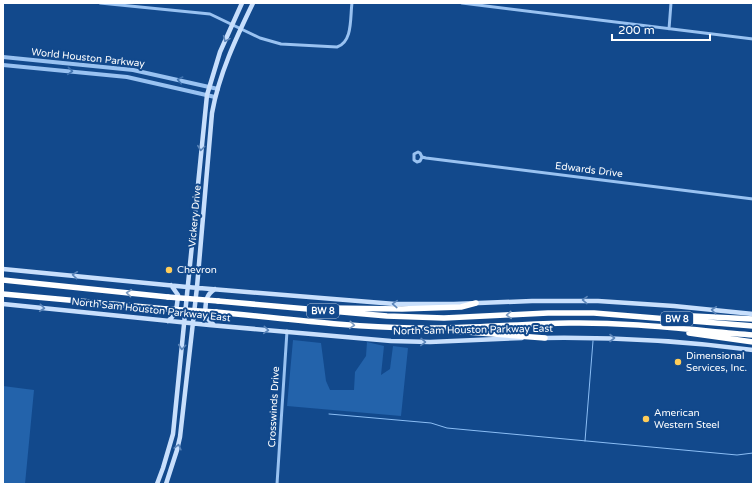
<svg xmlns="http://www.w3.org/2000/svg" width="756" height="487" font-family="'Varela Round',sans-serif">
  <rect width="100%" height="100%" fill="#12498c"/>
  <path fill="#2363ab" d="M293,340L321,343L326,381L330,390H354L355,372L366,356L367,342L384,346L381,375L390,369L393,346L408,348L401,416L287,406Z
    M3,386L34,390L25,484H3Z"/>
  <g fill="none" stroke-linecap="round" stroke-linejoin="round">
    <path stroke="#8bbef5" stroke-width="1" d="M329,414L431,423L447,428L737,455L753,453
      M585,441L593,341"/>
    <path stroke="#99c2f1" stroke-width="3" d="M100,3L210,14L260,38L281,44L337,47C353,42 350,17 352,3
      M462,3L753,39
      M669,29L671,3
      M422,157L420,161L417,162L414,160V154L418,152L420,153L422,157L426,158L753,199
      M277,484L287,331"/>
    <path stroke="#99c2f1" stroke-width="4" d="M3,57L133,70L218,89
      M3,65L127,77L215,97"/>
    <path stroke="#c8dffc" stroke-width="4.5" d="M3,269L187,287L395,304H454L532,301H598L674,306L753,314
      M3,304L209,325L391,341L430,342L522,338
      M168,321C177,314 177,306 178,295L171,285
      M214,325L205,316C206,304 204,296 215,289
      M543,338C613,337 683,341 753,350
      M157,484L163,468L173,434L207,95L220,52L242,3
      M166,484L177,450L180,437L197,287L212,113C219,74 236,38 253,3"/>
    <path stroke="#fff" stroke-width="5.5" d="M3,280L168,297
      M3,294L167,309
      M218,301L387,316L444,318L548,313H594L753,326
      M329,308L402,309L461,307L476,303
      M216,312C281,318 346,327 412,328C464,329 516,324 569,323C630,322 692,330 753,335
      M673,315L753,319
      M453,331L545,338
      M689,333L753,342"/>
    <path stroke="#fff" stroke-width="5.5" d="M168,297L218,301
      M167,309L216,312"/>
  </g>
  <defs><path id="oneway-chevron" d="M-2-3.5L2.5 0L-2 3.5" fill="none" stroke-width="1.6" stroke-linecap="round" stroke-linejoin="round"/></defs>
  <g stroke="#5b85b9">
    <use href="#oneway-chevron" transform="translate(226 39) rotate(114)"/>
    <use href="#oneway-chevron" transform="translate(201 148) rotate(97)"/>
    <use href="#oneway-chevron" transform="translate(75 275) rotate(-174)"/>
    <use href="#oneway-chevron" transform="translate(585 300) rotate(-179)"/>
    <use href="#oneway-chevron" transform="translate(395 304) rotate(-177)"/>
    <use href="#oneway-chevron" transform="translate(42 308) rotate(6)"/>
    <use href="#oneway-chevron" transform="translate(714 310) rotate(-174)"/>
    <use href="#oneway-chevron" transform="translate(266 330) rotate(5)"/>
    <use href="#oneway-chevron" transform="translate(612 338)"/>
    <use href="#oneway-chevron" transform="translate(423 342) rotate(2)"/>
    <use href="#oneway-chevron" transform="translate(182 347) rotate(95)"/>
    <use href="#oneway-chevron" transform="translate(178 447) rotate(-76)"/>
  </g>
  <g stroke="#4173af">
    <use href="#oneway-chevron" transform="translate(70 71) rotate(5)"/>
    <use href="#oneway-chevron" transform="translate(180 80) rotate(-167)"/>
  </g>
  <g stroke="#7d9bc0">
    <use href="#oneway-chevron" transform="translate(129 293) rotate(-174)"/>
    <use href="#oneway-chevron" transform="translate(509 315) rotate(177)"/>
    <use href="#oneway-chevron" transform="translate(352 325) rotate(5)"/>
  </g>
  <g fill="#ffcd59" stroke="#12498c" stroke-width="1.5">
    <circle cx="169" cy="270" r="4"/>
    <circle cx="678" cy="362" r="4"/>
    <circle cx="646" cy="419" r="4"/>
  </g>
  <g text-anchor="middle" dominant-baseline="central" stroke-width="4" stroke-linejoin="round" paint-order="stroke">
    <g fill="#12498c" stroke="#b8c8dc" stroke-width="1">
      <rect x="307" y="304" width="32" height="14" rx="3"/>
      <rect x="661" y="312" width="32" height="14" rx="3"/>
    </g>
    <g font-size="9" font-weight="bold" fill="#fff">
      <text x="323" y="311">BW 8</text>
      <text x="677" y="319">BW 8</text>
    </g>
    <g font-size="10" fill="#fff" stroke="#12498c">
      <text transform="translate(88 58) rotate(6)">World Houston Parkway</text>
      <text transform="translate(589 170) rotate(7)">Edwards Drive</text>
      <text transform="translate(195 216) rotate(-85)">Vickery Drive</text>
      <text transform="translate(151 310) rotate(6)">North Sam Houston Parkway East</text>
      <text transform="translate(473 330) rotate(-1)">North Sam Houston Parkway East</text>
      <text transform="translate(274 407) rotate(-87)">Crosswinds Drive</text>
    </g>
    <g font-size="10" fill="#fff" stroke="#12498c" text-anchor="start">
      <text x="177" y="270">Chevron</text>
      <text x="686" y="356">Dimensional<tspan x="686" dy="12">Services, Inc.</tspan></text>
      <text x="654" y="413">American<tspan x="654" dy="12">Western Steel</tspan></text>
    </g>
  </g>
  <rect width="756" height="487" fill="none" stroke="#ffffff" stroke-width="8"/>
  <path d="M612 34v6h98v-6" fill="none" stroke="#ffffff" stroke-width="2"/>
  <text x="618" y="34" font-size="12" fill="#ffffff" stroke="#12498c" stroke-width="3" paint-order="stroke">200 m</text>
</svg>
